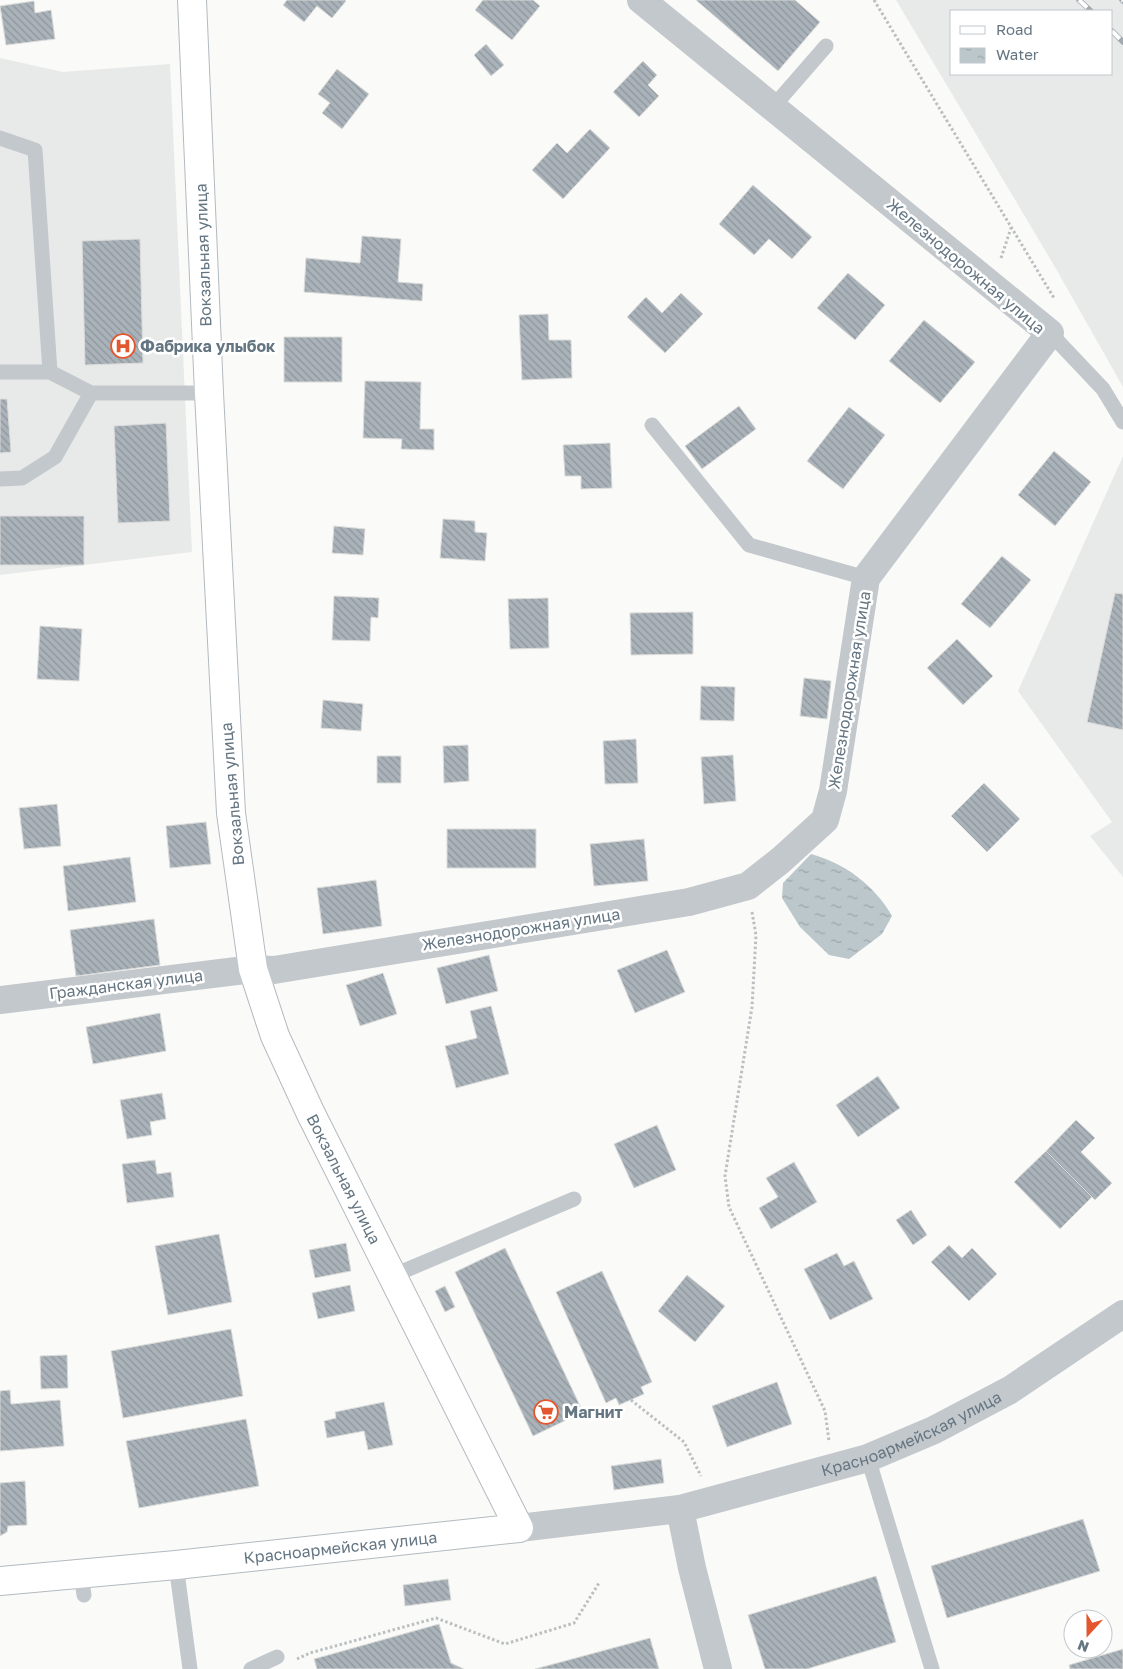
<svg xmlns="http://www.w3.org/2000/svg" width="1123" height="1669" font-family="'Golos Text',sans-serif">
  <defs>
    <pattern id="water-ripples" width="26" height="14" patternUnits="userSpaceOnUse" patternTransform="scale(1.25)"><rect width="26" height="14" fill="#bbc7cb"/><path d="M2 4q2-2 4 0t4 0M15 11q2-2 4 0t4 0" fill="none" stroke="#9ca6aa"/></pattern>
    <pattern id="building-back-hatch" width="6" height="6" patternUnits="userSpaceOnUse" patternTransform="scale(1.25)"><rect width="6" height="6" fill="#aab3b9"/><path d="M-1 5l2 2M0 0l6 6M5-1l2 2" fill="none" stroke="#8e969c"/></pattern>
  </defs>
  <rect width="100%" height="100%" fill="#fafaf8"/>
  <path fill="#e8e9e9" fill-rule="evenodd" d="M896,0H1123V387L1055,267ZM952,11H1112V74H952Z
    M0,58L63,72L170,64L192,552L0,575Z
    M1123,456V877L1090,836L1112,822L1018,691Z"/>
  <path fill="url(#water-ripples)" d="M811,854C846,864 874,885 892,916L882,934L849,959L829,955L800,927L782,898L783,883Z"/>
  <path fill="url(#building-back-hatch)" stroke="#dcdcda" d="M287,0H345L346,1L332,18L317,6L304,22L283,5Z
    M483,0H533L540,6L512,40L475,10Z
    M696,0H795L820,22L778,71Z
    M34,1L35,13L51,10L55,39L6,45L0,6Z
    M486,44L504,65L491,76L474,55Z
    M643,61L657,75L648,85L659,96L639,117L613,92Z
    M337,69L369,94L342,129L322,113L330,103L318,94Z
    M590,129L610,148L563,199L532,170L557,143L567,153Z
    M753,185L812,237L792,259L769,239L754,255L719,224Z
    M362,236L401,239L398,282L423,284L422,301L304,292L306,258L360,263Z
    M140,239L143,363L85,365L82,241Z
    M848,273L885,305L855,340L817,308Z
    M681,293L703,314L665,353L627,317L646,297L662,313Z
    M548,314L549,340H571L572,378L522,380L519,315Z
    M924,320L975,362L940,403L889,361Z
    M284,337H342V382H284Z
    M365,381L421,382L420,429H434V450L401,449L402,439L363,438Z
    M0,399H7L11,452L0,453Z
    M739,406L756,429L702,469L685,446Z
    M849,407L885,435L843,489L807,461Z
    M166,423L170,521L118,523L114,426Z
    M610,443L612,488L581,489V476H565L563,445Z
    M1054,451L1091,482L1055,526L1018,495Z
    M0,516H84V565H0Z
    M443,519L475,521V532L487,533L485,561L440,558Z
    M334,526L365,529L363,555L332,553Z
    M1002,556L1031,580L990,628L961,604Z
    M1115,593L1123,594V730L1087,722Z
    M334,596L379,598L378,618L371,617L370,641L332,640Z
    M548,598L549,648L510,649L508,599Z
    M693,612V654L631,655L630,613Z
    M40,626L82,629L79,681L37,679Z
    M957,639L993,676L963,705L927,668Z
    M804,678L831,681L827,719L800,716Z
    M701,686L735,687L734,721L700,720Z
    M323,700L363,704L361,731L321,728Z
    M636,739L638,783L605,784L603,741Z
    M468,745L469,781L444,783L443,746Z
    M733,755L736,801L704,804L701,757Z
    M377,756H401V783H377Z
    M984,783L1020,819L987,852L951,816Z
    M57,804L61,846L24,849L19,808Z
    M206,822L211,864L170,868L166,826Z
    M447,829H536V868H447Z
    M644,839L648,881L594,886L590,844Z
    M130,857L136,902L68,911L63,866Z
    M376,880L382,926L323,934L317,888Z
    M154,919L160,965L76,976L70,930Z
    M667,950L685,992L635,1013L617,970Z
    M489,955L498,991L446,1004L437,968Z
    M383,973L397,1014L360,1026L346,985Z
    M491,1006L509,1074L456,1088L445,1046L477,1038L470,1011Z
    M160,1013L166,1051L93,1064L86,1027Z
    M878,1076L900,1108L858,1137L836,1105Z
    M162,1093L166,1119L150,1122L152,1135L127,1139L120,1100Z
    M1076,1120L1095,1138L1081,1152L1112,1183L1095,1200L1046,1151Z
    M657,1125L676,1170L634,1188L614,1144Z
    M1046,1151L1092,1197L1060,1229L1014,1182Z
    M155,1160L157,1174L171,1172L174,1197L127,1203L122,1164Z
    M794,1162L817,1202L771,1229L759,1208L778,1197L766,1178Z
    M911,1210L927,1235L913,1245L896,1220Z
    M219,1234L232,1302L168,1315L155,1246Z
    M346,1243L351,1271L315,1278L309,1250Z
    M949,1245L962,1258L972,1248L997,1274L969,1301L931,1262Z
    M505,1248L583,1412L533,1436L455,1272Z
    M837,1253L844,1266L854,1261L873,1299L830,1320L804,1269Z
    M602,1271L652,1382L641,1387L644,1394L619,1405L616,1398L606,1403L556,1292Z
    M687,1275L725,1306L695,1342L658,1311Z
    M350,1285L355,1311L318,1319L312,1293Z
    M445,1286L455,1307L445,1312L435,1291Z
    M231,1329L243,1396L123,1418L111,1351Z
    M67,1355L68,1388L41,1389L40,1356Z
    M777,1382L792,1424L727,1447L712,1406Z
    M10,1390L11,1404L60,1400L64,1446L0,1451V1391Z
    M384,1402L393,1445L368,1450L364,1431L327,1438L324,1421L336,1418L335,1412Z
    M246,1419L259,1486L139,1508L126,1441Z
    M661,1459L664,1483L614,1490L611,1466Z
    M25,1481L27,1525L8,1526L7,1532L0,1536V1483Z
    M1083,1519L1100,1571L947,1618L931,1566Z
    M876,1576L896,1642L807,1669H765L748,1615Z
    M448,1579L451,1600L405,1606L403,1585Z
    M439,1624L451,1663L464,1669H317L314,1659Z
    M650,1638L659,1669H535Z
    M1123,1649V1669H1070L1069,1665Z"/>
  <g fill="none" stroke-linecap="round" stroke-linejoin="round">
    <g stroke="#b3babf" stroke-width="30">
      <g id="secondary">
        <path id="s2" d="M0,1581L176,1565L519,1528L311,1114L275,1036L253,969L231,813L209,393L192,0"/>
      </g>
    </g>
    <path stroke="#bbbfc2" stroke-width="3" stroke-dasharray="2.5 2.5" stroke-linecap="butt" d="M874,0L1054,298
      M1001,258L1011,228
      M752,912L756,935L752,1007L725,1176L729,1207L825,1411L829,1441
      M631,1400L684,1442L701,1476
      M297,1659L310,1653L436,1618L505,1644L574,1623L599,1583"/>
    <path stroke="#c3c8cc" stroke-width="15" d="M773,107L826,46
      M0,138L35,150L50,372
      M1050,333L1103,389L1123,422
      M0,372H50L91,393H209
      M652,425L749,545L866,578
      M0,479L22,478L55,457L91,393
      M392,1276L574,1199
      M868,1458L932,1669
      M176,1565L190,1669
      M81,1574L84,1595
      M251,1669L277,1657"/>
    <g stroke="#c3c8cc" stroke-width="28">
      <path d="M0,1000L253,969L274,970L689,902L748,886L781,860L825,820L833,791L866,578L1050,333L641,0"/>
      <path d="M680,1509L692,1568L718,1669"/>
      <path id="s1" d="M519,1528L680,1509L868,1458L934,1430L1010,1390L1123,1314"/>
    </g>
    <use href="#secondary" stroke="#fff" stroke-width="28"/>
    <g stroke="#a2aab0" stroke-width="5.5">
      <path id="rail" d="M1079,0L1091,11
        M1122,0L1123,1
        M1112,31L1123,42"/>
    </g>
    <use href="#rail" stroke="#fff" stroke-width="4" stroke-dasharray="11" stroke-linecap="butt"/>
  </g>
  <defs>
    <g id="hospital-ring" transform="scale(1.25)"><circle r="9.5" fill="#fff" stroke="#e4572e" stroke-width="1.5"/><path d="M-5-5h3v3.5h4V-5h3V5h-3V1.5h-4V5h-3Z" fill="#e4572e"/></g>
    <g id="supermarket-ring" transform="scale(1.25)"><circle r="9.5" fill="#fff" stroke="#e4572e" stroke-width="1.5"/><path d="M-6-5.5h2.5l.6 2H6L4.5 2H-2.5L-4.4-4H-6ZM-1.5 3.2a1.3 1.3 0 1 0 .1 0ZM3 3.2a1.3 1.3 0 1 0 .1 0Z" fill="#e4572e"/></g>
  </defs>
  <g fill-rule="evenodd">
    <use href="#hospital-ring" x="123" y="346"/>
    <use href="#supermarket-ring" x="546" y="1412"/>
  </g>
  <g text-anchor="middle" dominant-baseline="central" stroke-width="5" stroke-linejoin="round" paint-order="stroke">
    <g font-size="16" fill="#657683" stroke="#fff">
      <text transform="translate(203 255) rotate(-92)">Вокзальная улица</text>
      <text transform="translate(966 266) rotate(40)">Железнодорожная улица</text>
      <text transform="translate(849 690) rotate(-81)">Железнодорожная улица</text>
      <text transform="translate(232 794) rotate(-95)">Вокзальная улица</text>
      <text transform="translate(521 929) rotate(-9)">Железнодорожная улица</text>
      <text transform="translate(126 984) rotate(-7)">Гражданская улица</text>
      <text transform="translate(344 1179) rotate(63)">Вокзальная улица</text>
      <text stroke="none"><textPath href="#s1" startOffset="406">Красноармейская улица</textPath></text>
      <text stroke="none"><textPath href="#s2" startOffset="342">Красноармейская улица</textPath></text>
    </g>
    <g font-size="16" font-weight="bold" fill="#657683" stroke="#fff" text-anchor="start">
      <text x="140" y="346">Фабрика улыбок</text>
      <text x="564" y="1412">Магнит</text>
    </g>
  </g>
  <rect x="950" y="10" width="162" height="65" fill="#ffffff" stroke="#c1c8cd"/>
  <rect x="960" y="26" width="25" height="8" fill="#ffffff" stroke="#c1c8cd"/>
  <text x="996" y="35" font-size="15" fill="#657683">Road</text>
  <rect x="960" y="48" width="25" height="15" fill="url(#water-ripples)" stroke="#c1c8cd"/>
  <text x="996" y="60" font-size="15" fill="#657683">Water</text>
  <g transform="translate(1088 1634) rotate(201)"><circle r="24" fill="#ffffff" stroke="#c1c8cd"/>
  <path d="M0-4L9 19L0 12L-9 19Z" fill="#e4572e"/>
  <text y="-8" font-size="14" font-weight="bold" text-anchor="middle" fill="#657683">N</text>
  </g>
</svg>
